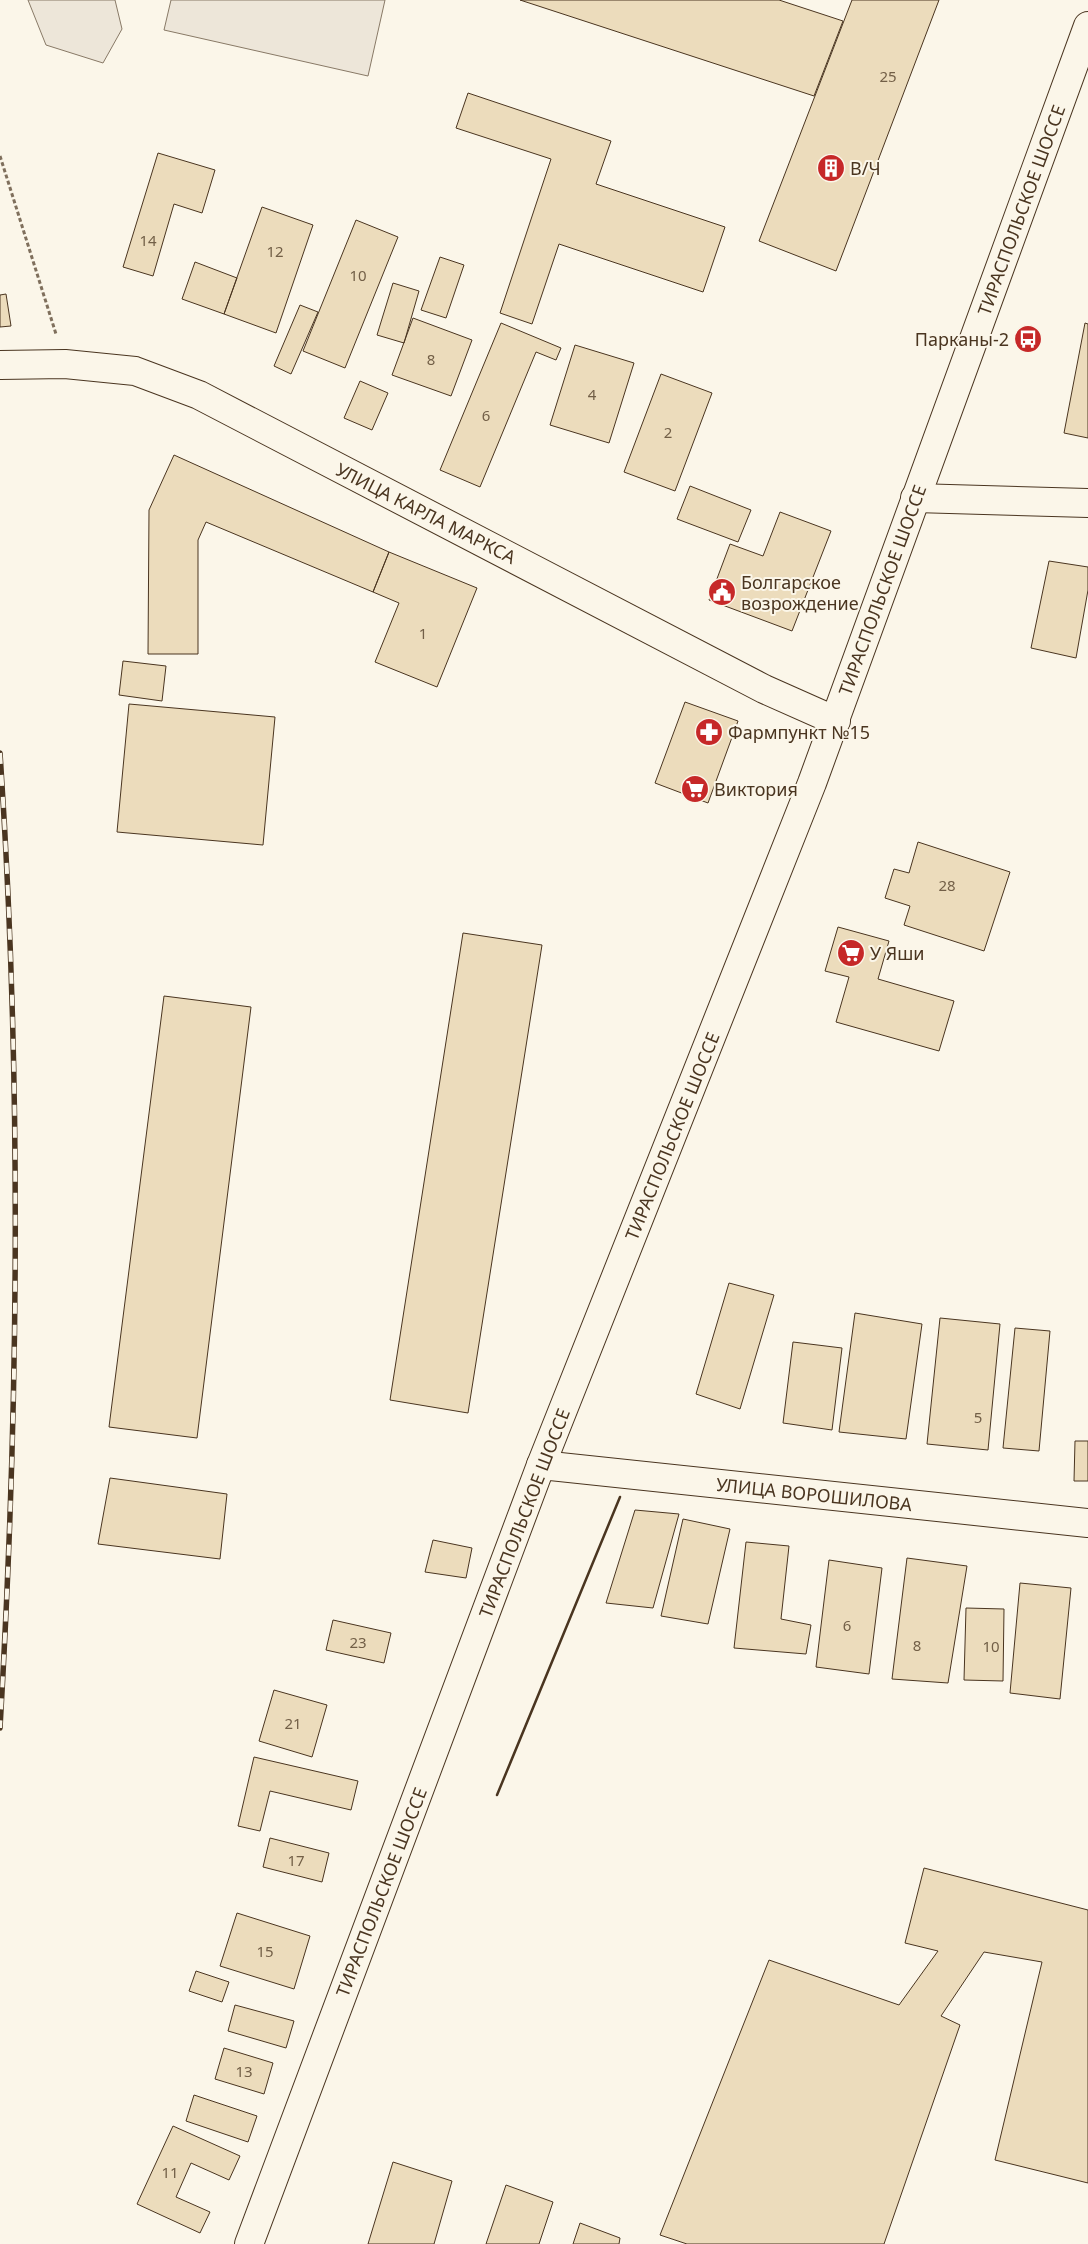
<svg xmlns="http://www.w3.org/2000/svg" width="1088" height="2244" font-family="'Noto Sans',sans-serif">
  <rect width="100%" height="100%" fill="#fbf6e9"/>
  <path fill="#ede6d9" stroke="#887966" d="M28,0H115L122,29L103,63L46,45Z
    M171,0H385L368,76L164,30Z"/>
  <path fill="#ecdcbc" stroke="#4a3520" d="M520,0H779L843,21L814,96Z
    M852,0H939L836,271L759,241Z
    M468,93L611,141L596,184L725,227L703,292L559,244L532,324L500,313L551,159L456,128Z
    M158,153L215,170L202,213L174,204L153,276L123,267Z
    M262,207L313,225L276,333L224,314Z
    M356,220L398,237L345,368L303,351Z
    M440,257L464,265L446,318L421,310Z
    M195,262L237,278L224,314L182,299Z
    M393,283L419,291L404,343L377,335Z
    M6,294L11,326L0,327V295Z
    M300,305L318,312L291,374L274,366Z
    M413,318L472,340L451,396L392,375Z
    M501,323L561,348L556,360L536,352L480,487L440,470Z
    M1085,323L1088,324V438L1064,433Z
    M575,345L634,363L609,443L550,425Z
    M661,374L712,393L675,491L624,472Z
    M360,381L388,393L372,430L344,418Z
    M174,455L389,552L373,592L206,522L198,540V654H148L149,510Z
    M690,486L751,510L738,542L677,519Z
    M780,512L831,531L792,631L709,600L730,544L763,556Z
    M389,552L477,588L437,687L375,662L399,603L373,592Z
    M1049,561L1088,567V590L1076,658L1031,648Z
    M123,661L166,666L162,701L119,695Z
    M685,702L738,721L708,803L655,783Z
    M129,704L275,717L263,845L117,832Z
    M918,842L1010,872L984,951L904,925L910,906L885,898L894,869L909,873Z
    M838,927L889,941L878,979L954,1001L939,1051L836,1022L849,977L825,971Z
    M463,933L542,945L468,1413L390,1400Z
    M164,996L251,1007L197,1438L109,1427Z
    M729,1283L774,1295L740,1409L696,1394Z
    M855,1313L922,1324L906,1439L839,1432Z
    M940,1318L1000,1324L988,1450L927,1444Z
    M1015,1328L1050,1331L1039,1451L1003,1448Z
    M793,1342L842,1348L832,1430L783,1423Z
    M1075,1441H1088V1481H1074Z
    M110,1478L227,1494L220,1559L98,1544Z
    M635,1510L679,1514L653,1608L606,1603Z
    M683,1519L730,1529L708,1624L661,1616Z
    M433,1540L472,1548L466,1578L425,1572Z
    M746,1542L789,1546L781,1619L811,1625L806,1654L734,1648Z
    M907,1558L967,1566L948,1683L892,1679Z
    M829,1560L882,1568L869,1674L816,1667Z
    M1020,1583L1071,1588L1060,1699L1010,1693Z
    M966,1608L1004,1609L1003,1681L964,1680Z
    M333,1620L391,1633L384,1663L326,1650Z
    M274,1690L327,1705L312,1757L259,1741Z
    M254,1757L358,1781L351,1810L270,1791L260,1831L238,1826Z
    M270,1838L329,1853L322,1882L263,1867Z
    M924,1868L1088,1910V2183L995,2160L1042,1962L984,1952L941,2016L960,2025L884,2244H687L660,2235L769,1960L899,2005L938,1951L905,1943Z
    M237,1913L310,1936L294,1989L220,1966Z
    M196,1971L229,1982L222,2002L189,1991Z
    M235,2005L294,2021L286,2048L228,2031Z
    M224,2048L273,2063L264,2094L215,2079Z
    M194,2095L257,2116L248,2142L186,2121Z
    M173,2126L240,2156L229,2180L191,2163L176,2197L210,2212L200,2233L137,2204Z
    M393,2162L452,2181L434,2244H368Z
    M506,2185L553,2202L539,2244H486Z
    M580,2223L620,2238L619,2244H573Z"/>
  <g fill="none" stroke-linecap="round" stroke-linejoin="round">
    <g stroke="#4a3520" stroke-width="30">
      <path id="minor" d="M915,498L1088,503
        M541,1465L1088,1523"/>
    </g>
    <g stroke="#4a3520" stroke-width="30">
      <path id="major" d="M0,365L65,364L135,371L199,395L764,689L836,721
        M249,2244L541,1465L812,783L1088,26"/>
    </g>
    <path stroke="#7f6f5c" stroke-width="3" stroke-dasharray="4 2.5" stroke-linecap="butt" d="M0,156L56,334"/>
    <use href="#minor" stroke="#fbf6e9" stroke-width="28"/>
    <use href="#major" stroke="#fbf6e9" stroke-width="28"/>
    <g stroke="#4a3520" stroke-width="5.5">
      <path id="rail" d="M0,753C22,1078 19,1403 0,1728"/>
    </g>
    <use href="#rail" stroke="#fbf6e9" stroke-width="4" stroke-dasharray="11" stroke-linecap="butt"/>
    <path stroke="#4a3520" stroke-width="2.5" d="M497,1795L620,1497"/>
  </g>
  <defs>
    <g id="building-disc" transform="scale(1.4375)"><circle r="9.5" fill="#c62828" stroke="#fbf6e9"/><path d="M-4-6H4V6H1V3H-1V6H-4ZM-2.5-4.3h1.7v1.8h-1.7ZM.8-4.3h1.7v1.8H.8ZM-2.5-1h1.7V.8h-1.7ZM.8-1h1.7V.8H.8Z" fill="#fff"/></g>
    <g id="bus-disc" transform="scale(1.4375)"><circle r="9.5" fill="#c62828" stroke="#fbf6e9"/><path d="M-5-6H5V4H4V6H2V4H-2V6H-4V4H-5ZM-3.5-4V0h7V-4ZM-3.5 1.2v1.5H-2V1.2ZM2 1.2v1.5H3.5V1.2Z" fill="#fff"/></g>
    <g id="civic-disc" transform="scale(1.4375)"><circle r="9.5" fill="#c62828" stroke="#fbf6e9"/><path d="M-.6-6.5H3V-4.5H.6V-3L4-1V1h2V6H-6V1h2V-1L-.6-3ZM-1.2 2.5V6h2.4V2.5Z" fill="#fff"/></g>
    <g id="pharmacy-disc" transform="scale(1.4375)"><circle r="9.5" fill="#c62828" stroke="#fbf6e9"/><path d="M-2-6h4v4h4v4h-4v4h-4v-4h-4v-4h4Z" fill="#fff"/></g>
    <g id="supermarket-disc" transform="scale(1.4375)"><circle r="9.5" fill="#c62828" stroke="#fbf6e9"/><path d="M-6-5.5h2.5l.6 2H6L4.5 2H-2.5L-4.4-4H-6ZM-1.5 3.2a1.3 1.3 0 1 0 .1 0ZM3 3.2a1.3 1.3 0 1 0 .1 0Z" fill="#fff"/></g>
  </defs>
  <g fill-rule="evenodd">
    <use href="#building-disc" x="831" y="168"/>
    <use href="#bus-disc" x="1028" y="339"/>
    <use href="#civic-disc" x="722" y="592"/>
    <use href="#pharmacy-disc" x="709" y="732"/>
    <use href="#supermarket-disc" x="695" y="789"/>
    <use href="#supermarket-disc" x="851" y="953"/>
  </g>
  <g text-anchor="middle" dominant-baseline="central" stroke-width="4" stroke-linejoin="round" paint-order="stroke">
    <g font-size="15" fill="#725f47">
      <text x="888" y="76">25</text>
      <text x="148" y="240">14</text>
      <text x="275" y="251">12</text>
      <text x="358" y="275">10</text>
      <text x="431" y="359">8</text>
      <text x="592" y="394">4</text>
      <text x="486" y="415">6</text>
      <text x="668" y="432">2</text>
      <text x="423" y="633">1</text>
      <text x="947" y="885">28</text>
      <text x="978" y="1417">5</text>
      <text x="847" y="1625">6</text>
      <text x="358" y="1642">23</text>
      <text x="917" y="1645">8</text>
      <text x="991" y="1646">10</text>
      <text x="293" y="1723">21</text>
      <text x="296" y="1860">17</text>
      <text x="265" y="1951">15</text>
      <text x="244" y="2071">13</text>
      <text x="170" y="2172">11</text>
    </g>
    <g font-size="18" fill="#4a3520" stroke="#fbf6e9" text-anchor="start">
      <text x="850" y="168">В/Ч</text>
      <text x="1009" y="339" text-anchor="end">Парканы-2</text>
      <text x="741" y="582">Болгарское<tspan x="741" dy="21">возрождение</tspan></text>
      <text x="728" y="732">Фармпункт №15</text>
      <text x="714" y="789">Виктория</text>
      <text x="870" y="953">У Яши</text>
    </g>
    <g font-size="18" fill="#4a3520" stroke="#fbf6e9">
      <text transform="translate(1021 210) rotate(-70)">ТИРАСПОЛЬСКОЕ ШОССЕ</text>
      <text transform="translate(426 513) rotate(27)">УЛИЦА КАРЛА МАРКСА</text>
      <text transform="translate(882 590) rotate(-70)">ТИРАСПОЛЬСКОЕ ШОССЕ</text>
      <text transform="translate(672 1136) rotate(-68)">ТИРАСПОЛЬСКОЕ ШОССЕ</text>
      <text transform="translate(814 1494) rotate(6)">УЛИЦА ВОРОШИЛОВА</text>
      <text transform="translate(524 1513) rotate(-69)">ТИРАСПОЛЬСКОЕ ШОССЕ</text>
      <text transform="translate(381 1892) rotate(-69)">ТИРАСПОЛЬСКОЕ ШОССЕ</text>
    </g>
  </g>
</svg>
